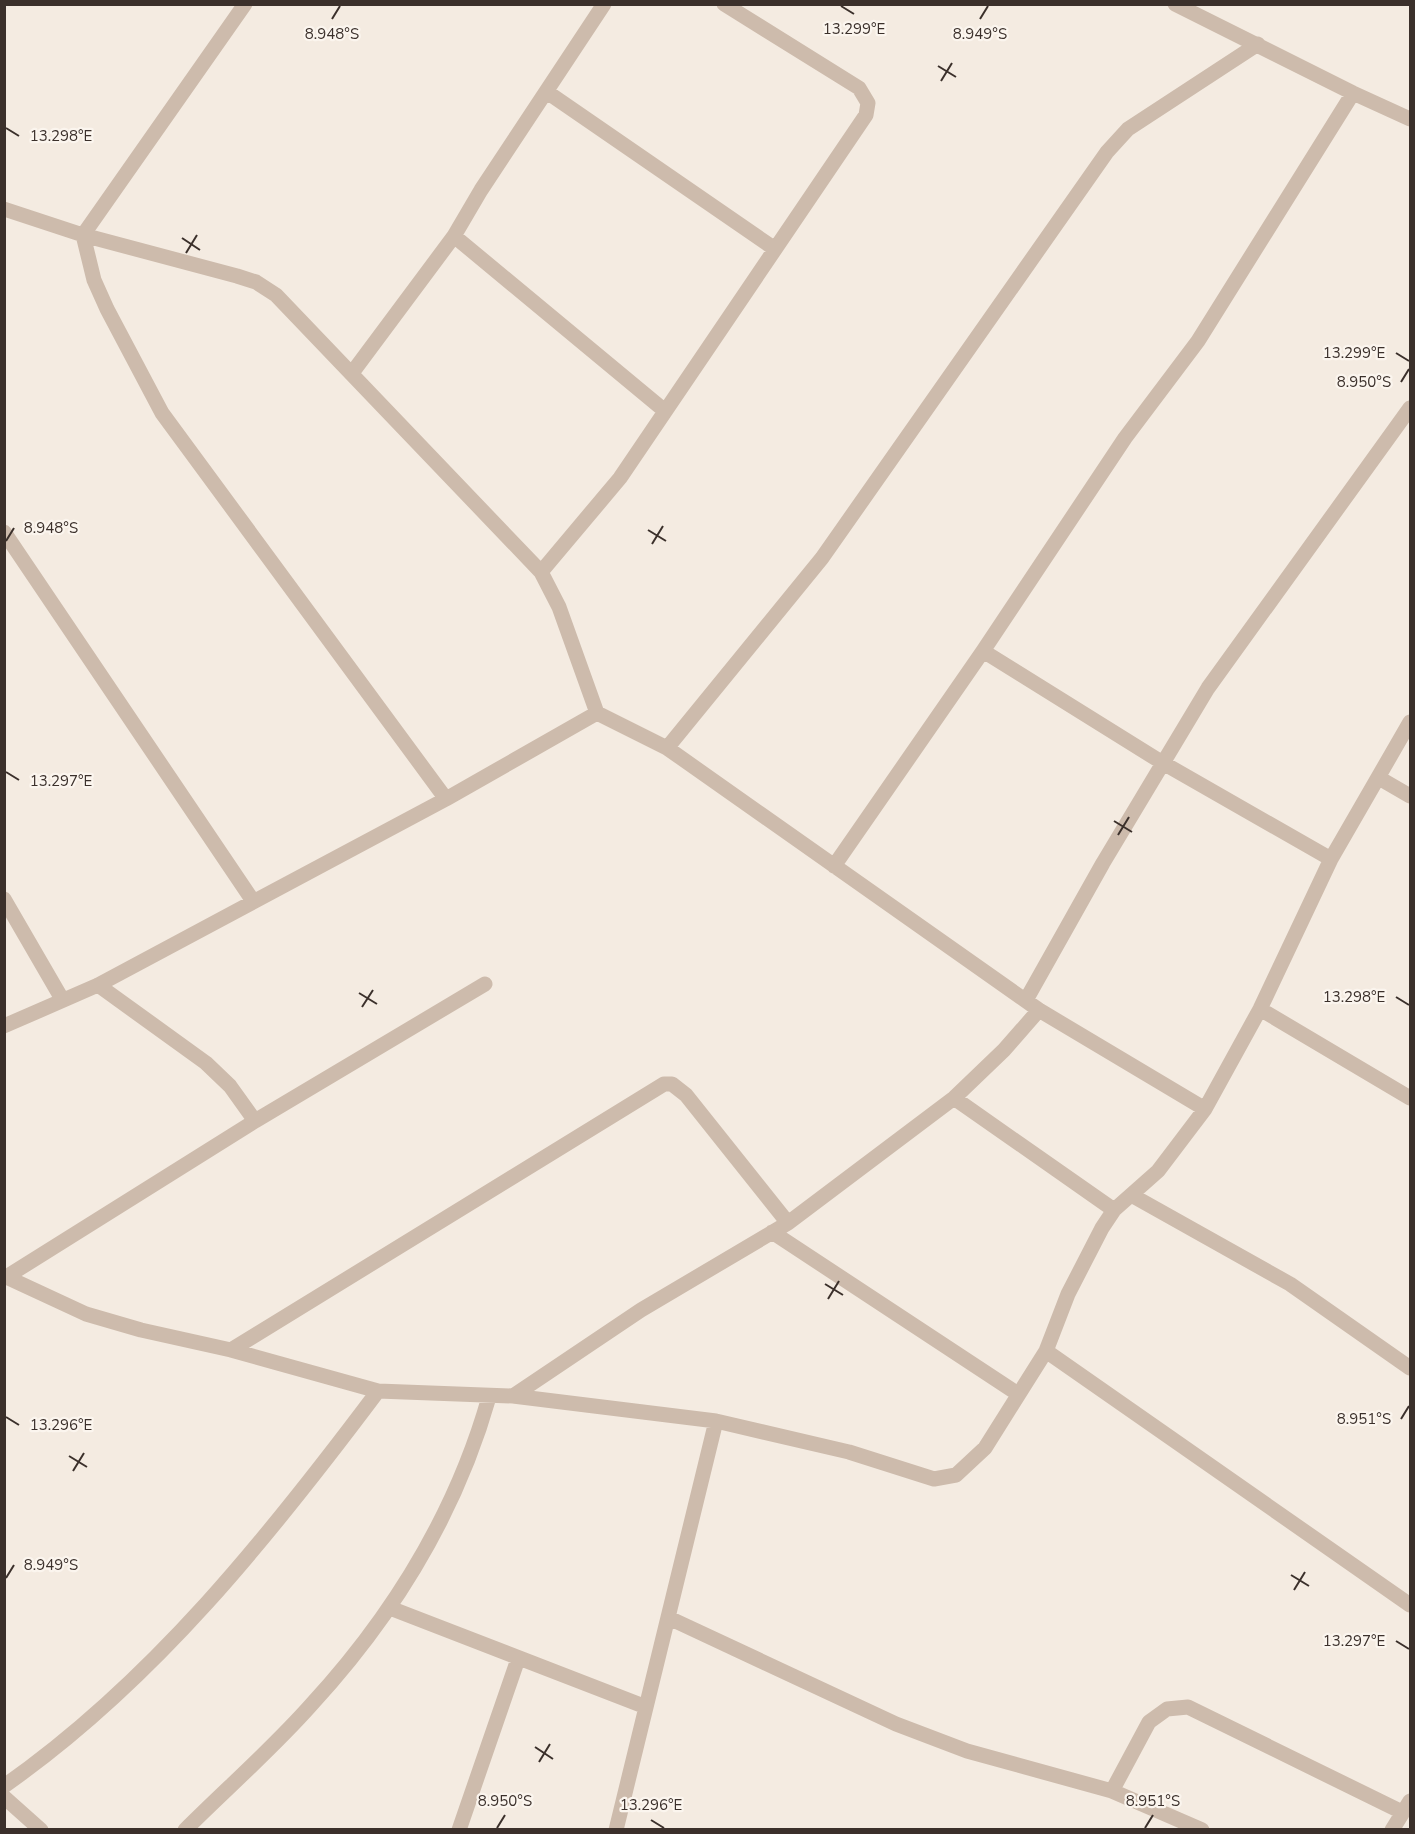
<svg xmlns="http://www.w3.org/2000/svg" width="1415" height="1834" font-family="'Nunito Sans',sans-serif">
  <rect width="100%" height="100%" fill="#f4ebe1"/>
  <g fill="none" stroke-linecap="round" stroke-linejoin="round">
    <path stroke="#cdbbac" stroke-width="15" d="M245,4L83,235L94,280L107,309L162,413L446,799
      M1175,4L1353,93L1410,119
      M547,92L775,249
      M4,209L83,235L237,276L256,282L276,295L541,572L559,607L597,713L667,748L1039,1010L1205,1109
      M454,236L665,411
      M352,373L454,236L481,190L604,4
      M4,532L253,901
      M541,572L620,478L866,115L868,103L859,88L724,4
      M983,651L1163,763L1331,859
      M667,748L822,558L1107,152L1128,129L1258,44
      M1379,778L1410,796
      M834,866L983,651L1125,438L1198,341L1353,93
      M4,899L62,999
      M1026,1000L1103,863L1208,688L1410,408
      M1260,1009L1410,1098
      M4,1026L98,985L446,799L597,713
      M954,1098L1114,1210
      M255,1121L485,984
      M1133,1196L1290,1284L1410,1368
      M772,1232L1018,1394
      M4,1276L86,1314L141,1330L231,1350L378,1391L513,1396L716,1421L849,1452L934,1479L956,1475L985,1448L1046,1351L1068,1294L1102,1228L1114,1210L1158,1171L1205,1109L1260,1009L1331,859L1410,722
      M6,1277L255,1121L230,1086L206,1063L98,985
      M231,1350L664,1084H672L686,1095L788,1223
      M1046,1351L1410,1605
      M513,1396L641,1310L788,1223L954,1098L1004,1050L1039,1010
      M390,1608L646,1707
      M669,1618L896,1724L967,1751L1112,1791L1202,1830
      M4,1786C153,1682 270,1535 378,1391
      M1112,1791L1149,1722L1167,1709L1188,1707L1402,1812
      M4,1797L41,1830
      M185,1830C227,1788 272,1749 311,1705C392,1617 456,1513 489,1397
      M459,1830L518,1659
      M616,1830L716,1421
      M1392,1830L1410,1801"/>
  </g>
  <path fill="none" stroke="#3b302b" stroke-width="2" d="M841,6L854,14M332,19L340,6M980,19L988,6M938,66L956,77M941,81L952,63M6,128L19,136M182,238L200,250M186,253L197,235M1396,353L1409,361M1401,382L1409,369M648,530L666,541M6,541L14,528M652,544L663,526M6,772L19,780M1114,821L1132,832M1118,835L1129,817M359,993L377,1004M1396,997L1409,1005M362,1007L373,990M825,1284L843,1295M828,1299L839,1281M6,1417L19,1425M1401,1419L1409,1406M69,1456L87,1467M73,1471L84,1453M1291,1575L1309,1586M6,1578L14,1565M1294,1590L1305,1572M1396,1641L1409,1649M535,1747L553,1759M539,1762L550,1744M651,1820L664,1828M497,1828L505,1815M1145,1828L1153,1815"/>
  <g font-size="15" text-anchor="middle" fill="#3b302b" stroke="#fbf5ee" stroke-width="4.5" stroke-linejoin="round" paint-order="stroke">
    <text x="854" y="34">13.299°E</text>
    <text x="332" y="39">8.948°S</text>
    <text x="980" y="39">8.949°S</text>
    <text x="61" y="141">13.298°E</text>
    <text x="1354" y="358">13.299°E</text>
    <text x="1364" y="387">8.950°S</text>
    <text x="51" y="533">8.948°S</text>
    <text x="61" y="786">13.297°E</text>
    <text x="1354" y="1002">13.298°E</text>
    <text x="1364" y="1424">8.951°S</text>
    <text x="61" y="1430">13.296°E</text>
    <text x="51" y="1570">8.949°S</text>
    <text x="1354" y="1646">13.297°E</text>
    <text x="505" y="1806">8.950°S</text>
    <text x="1153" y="1806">8.951°S</text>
    <text x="651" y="1810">13.296°E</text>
  </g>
  <rect width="1415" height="1834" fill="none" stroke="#3b302b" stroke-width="12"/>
</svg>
